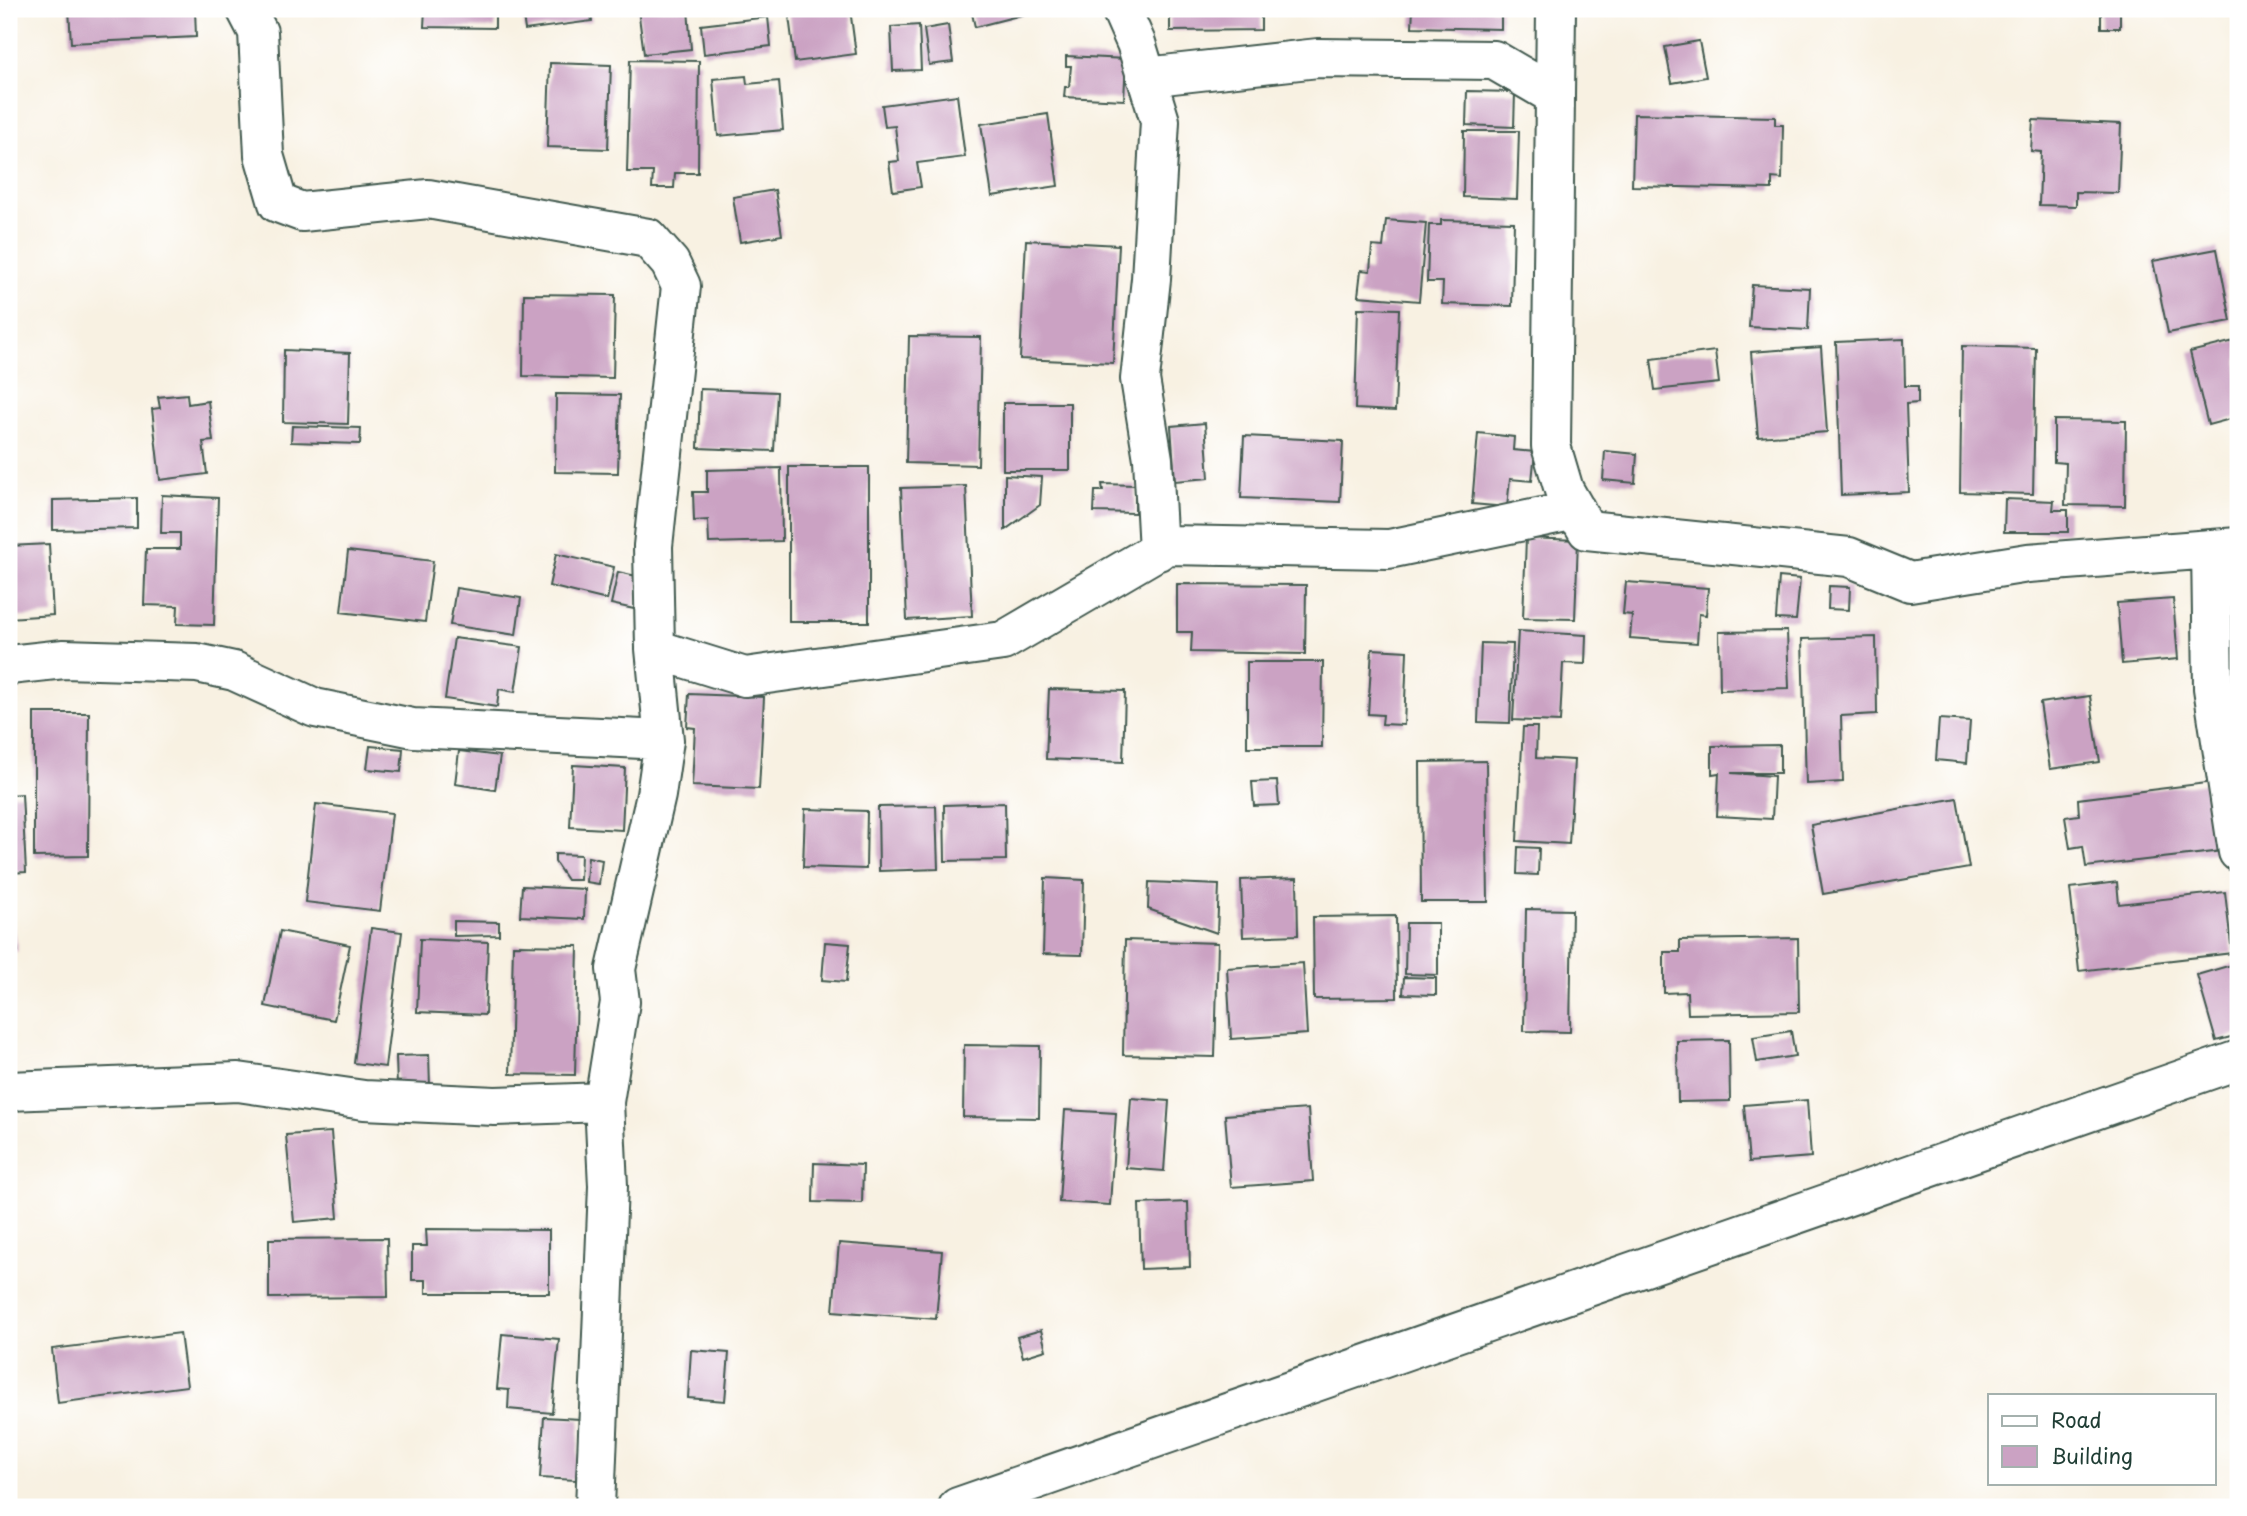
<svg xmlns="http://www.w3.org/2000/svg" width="2247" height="1516" font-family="'Playpen Sans',sans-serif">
  <rect width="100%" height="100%" fill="#fff"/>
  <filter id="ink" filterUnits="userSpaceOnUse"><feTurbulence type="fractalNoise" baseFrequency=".0143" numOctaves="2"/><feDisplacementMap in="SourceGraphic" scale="14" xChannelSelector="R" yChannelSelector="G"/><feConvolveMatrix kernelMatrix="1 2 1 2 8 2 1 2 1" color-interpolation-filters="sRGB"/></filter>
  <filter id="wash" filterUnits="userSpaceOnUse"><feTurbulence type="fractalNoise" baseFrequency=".00686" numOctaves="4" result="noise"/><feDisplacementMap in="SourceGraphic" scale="28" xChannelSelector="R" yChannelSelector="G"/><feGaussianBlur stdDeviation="1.57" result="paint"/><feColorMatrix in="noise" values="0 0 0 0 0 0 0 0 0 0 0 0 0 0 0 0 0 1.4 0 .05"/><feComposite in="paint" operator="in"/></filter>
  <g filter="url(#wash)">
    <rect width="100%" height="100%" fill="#f8f1e2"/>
    <g id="blocks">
      <path fill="#cba2c3" d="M69,9H195L196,37L71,43Z
        M425,9H495V28L424,27Z
        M522,9H590L592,21L525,30Z
        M638,9H688L691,49L644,54Z
        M788,9H850L856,54L795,62Z
        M971,9H1041V10L975,27Z
        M1170,9H1261V30L1170,31Z
        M1413,9H1501V29L1412,27Z
        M2101,9H2120V28H2101Z
        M768,17L771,46L704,54L701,25Z
        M919,25L921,70L893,71L891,27Z
        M948,25L953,62L929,65L924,29Z
        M1699,41L1706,77L1672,83L1665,47Z
        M1066,56L1126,59L1124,100L1064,97L1065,87H1069L1071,66H1066Z
        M630,60L699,61L698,173H675L674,188H652L653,172H627Z
        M550,63L611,65L608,149L547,147Z
        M746,76L747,84L779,81L783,130L718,136L713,79Z
        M1467,91L1515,92L1514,127L1466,125Z
        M957,95L965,157L917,163L921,187L893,191L889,162L899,161L895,126L885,127L882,105Z
        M1048,114L1058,186L992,196L981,124Z
        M1634,114L1775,117V125H1783L1782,179L1772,178V189L1632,186Z
        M2033,120L2121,124L2118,193L2076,192V206L2039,205L2041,152L2031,151Z
        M1464,131H1519L1517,199L1463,197Z
        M775,190L782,235L740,242L733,197Z
        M1386,220L1426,223L1419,301L1358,296L1361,270L1370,271L1372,246L1383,247Z
        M1441,220L1514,222L1512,306L1442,304L1443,282H1427L1429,225H1441Z
        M1026,240L1119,245L1113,363L1020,359Z
        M2217,249L2231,321L2168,333L2153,261Z
        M1752,285L1810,288L1808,330L1749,327Z
        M524,294L615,295L613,378L523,376Z
        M1358,308L1399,309L1395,411L1355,409Z
        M909,336L981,337L978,465L906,463Z
        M1904,339L1905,386H1918V403L1906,404L1909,492L1841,495L1836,342Z
        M2238,340V417L2208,425L2190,352Z
        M1962,346L2036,348L2033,494L1960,492Z
        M1821,347L1827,432L1758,437L1751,352Z
        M284,350L350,353L348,424L283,422Z
        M1715,351L1719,383L1655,390L1651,359Z
        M700,389L777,392L774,451L698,448Z
        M187,394L188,404L208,401L213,441L203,442L207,474L160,480L152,409L160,408L158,397Z
        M556,394L620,395L618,473L555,472Z
        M1003,403H1070V470H1003Z
        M2054,420L2126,421L2125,506L2065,505L2066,463L2054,462Z
        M1205,423L1209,478L1175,481L1171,426Z
        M292,426L361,428L360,444L291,442Z
        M1478,433L1514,437L1513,450L1535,452L1532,481L1510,479L1507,507L1472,504Z
        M1244,436L1343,441L1340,502L1241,498Z
        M1605,451L1637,454L1635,483L1603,480Z
        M789,467H869V622H789Z
        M781,468L782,541L709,543L708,520L694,521L693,492H707V470Z
        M1005,475L1042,477L1040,505L1005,530Z
        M1102,484L1135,485V513L1094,512L1095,491H1103Z
        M966,486L972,616L907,620L901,488Z
        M162,495L218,498L214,625L177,624L178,606L144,605L146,549H180V533H161Z
        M137,498V528L53,530V500Z
        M2005,499L2054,501L2053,510H2068V532H2004Z
        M1526,538L1578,540L1575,619L1523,618Z
        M49,544L53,615L9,618V546Z
        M348,551L433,561L425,622L341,612Z
        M556,554L614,567L607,600L549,586Z
        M618,572L641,577L634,609L611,604Z
        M1779,577L1800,579L1796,620L1776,619Z
        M1626,582L1708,588L1706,615L1699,614L1697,643L1630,638L1632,615L1623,614Z
        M1177,584L1306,585L1305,654L1191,652L1192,632H1177Z
        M1829,586L1850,587L1849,610L1828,609Z
        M456,588L521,598L516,635L450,625Z
        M2173,599L2178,659L2122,664L2117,603Z
        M1518,631L1586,635L1585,664L1563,663L1560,722L1513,720Z
        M1787,631L1789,688L1720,690L1719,632Z
        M1876,637L1877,714L1841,716L1843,782L1806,784L1802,639Z
        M454,638L522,647L515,692L499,689L497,707L445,699Z
        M1481,643L1513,644L1510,723L1478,722Z
        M1372,649L1407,651L1404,725L1382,724L1383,715L1368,714Z
        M1247,662H1323L1322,747H1247Z
        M1049,689L1125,691L1123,762L1046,759Z
        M689,694L764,697L759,789L692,786L695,728L687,727Z
        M2090,696L2100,762L2050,769L2040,703Z
        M34,713H89L88,856L34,857Z
        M1939,719L1970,721L1967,763L1936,760Z
        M1523,727H1537L1536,758L1574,760L1569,844L1517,841Z
        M1780,745V773H1731L1774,776L1772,819L1717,816L1719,773L1712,774V746Z
        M370,746L403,749L401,772L367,769Z
        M459,751L500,756L495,790L455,784Z
        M1486,761L1488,902H1421L1420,762Z
        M573,765L625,768L622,830L570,827Z
        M1277,781L1279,805L1254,806L1252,782Z
        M2214,782L2222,851L2086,867L2083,846L2070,848L2065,817L2079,815L2078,799Z
        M22,794L26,872L9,873V795Z
        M1957,798L1969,868L1823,894L1811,825Z
        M1005,803L1006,860L945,861L944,805Z
        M316,804L392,813L380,911L305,902Z
        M936,806L938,869L879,871L878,807Z
        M805,809L867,811L866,869L803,867Z
        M1518,847L1539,848L1538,875L1517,874Z
        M555,854L581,855L580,880H567L555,862Z
        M588,857L602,860L599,884L586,882Z
        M1045,878L1084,880L1082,955L1043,954Z
        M1297,878L1298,935L1243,937L1241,880Z
        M1149,882L1219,885L1217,933L1148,909Z
        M2117,882L2119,904L2225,892L2232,953L2079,971L2070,888Z
        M522,886L585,889L584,919L520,916Z
        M1526,909L1572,910L1570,1032L1524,1031Z
        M9,911L18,951L9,953Z
        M1396,916L1397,998L1314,999L1313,917Z
        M454,921L499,922V935L454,936Z
        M1406,923H1438V975L1405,974Z
        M371,928L402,932L385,1067L354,1063Z
        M280,931L350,945L334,1020L265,1006Z
        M1798,938L1799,1012L1688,1014L1687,992L1664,993V952H1680V940Z
        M420,939L488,942L485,1015L417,1012Z
        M1125,940L1218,943L1215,1057L1123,1055Z
        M825,942L850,944L846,982L822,980Z
        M513,945L578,946L575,1075L510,1074Z
        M1303,963L1307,1034L1231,1039L1227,968Z
        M2238,963V1035L2216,1041L2197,975Z
        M1404,977L1436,978V995L1403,994Z
        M1791,1031L1795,1056L1757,1062L1753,1037Z
        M1729,1040L1730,1101L1678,1102L1677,1041Z
        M964,1045L1040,1046L1039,1118L963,1117Z
        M429,1055L430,1087L397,1088L396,1056Z
        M1131,1098L1169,1101L1164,1171L1126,1168Z
        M1807,1100L1811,1157L1749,1162L1744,1105Z
        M1308,1109L1313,1181L1231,1187L1225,1115Z
        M1065,1110L1116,1113L1110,1205L1059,1202Z
        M331,1132L338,1218L294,1222L286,1135Z
        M814,1163L863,1165L862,1203L813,1202Z
        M1188,1202L1190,1267L1141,1269L1139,1204Z
        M426,1229L549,1230V1293H426V1280H412V1246H427Z
        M387,1238L388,1297L269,1298V1239Z
        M839,1243L942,1251L936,1319L833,1311Z
        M1041,1330L1046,1350L1023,1357L1017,1337Z
        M180,1333L187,1386L58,1403L52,1349Z
        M502,1334L559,1339L552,1413L508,1409L509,1390L497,1389Z
        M691,1350L729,1353L725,1401L688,1398Z
        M544,1417L580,1419L576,1480L540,1478Z"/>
    </g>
  </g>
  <g filter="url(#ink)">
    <use href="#blocks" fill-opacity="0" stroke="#40584e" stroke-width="2"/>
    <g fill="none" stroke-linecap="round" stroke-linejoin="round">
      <g stroke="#40584e" stroke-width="42">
        <path id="minor" d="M246,9L258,32L264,155L278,203L302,212L428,199L648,238L670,263L681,286L653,546L655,649L664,740L656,795L616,969L620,1002L604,1102L608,1186L595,1507
          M1121,9L1136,43L1160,121L1151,279L1140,379L1153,459L1158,551
          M1556,9L1551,446L1564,490L1587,530L1849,557L1910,582L2028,563L2238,547
          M1146,77L1318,58L1494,60L1554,95
          M2211,549L2213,688L2238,852
          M655,649L745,677L1003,641L1167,545L1389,549L1576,510
          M9,665L64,659L197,663L234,671L315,708L413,728L664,740
          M9,1091L238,1082L364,1100L495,1106L604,1102
          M958,1507L2238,1060"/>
      </g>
      <use href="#minor" stroke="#fff" stroke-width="38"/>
    </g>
  </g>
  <rect width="2247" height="1516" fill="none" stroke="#fff" stroke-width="35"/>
  <rect x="1988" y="1394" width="228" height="91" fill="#ffffff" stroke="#a5b1ae" stroke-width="2"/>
  <rect x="2002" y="1416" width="35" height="10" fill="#ffffff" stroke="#a5b1ae" stroke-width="2"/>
  <text x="2051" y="1428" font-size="21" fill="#1f3d34">Road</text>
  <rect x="2002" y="1446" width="35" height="21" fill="#cba2c3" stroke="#a5b1ae" stroke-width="2"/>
  <text x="2051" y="1464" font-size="21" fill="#1f3d34">Building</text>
</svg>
